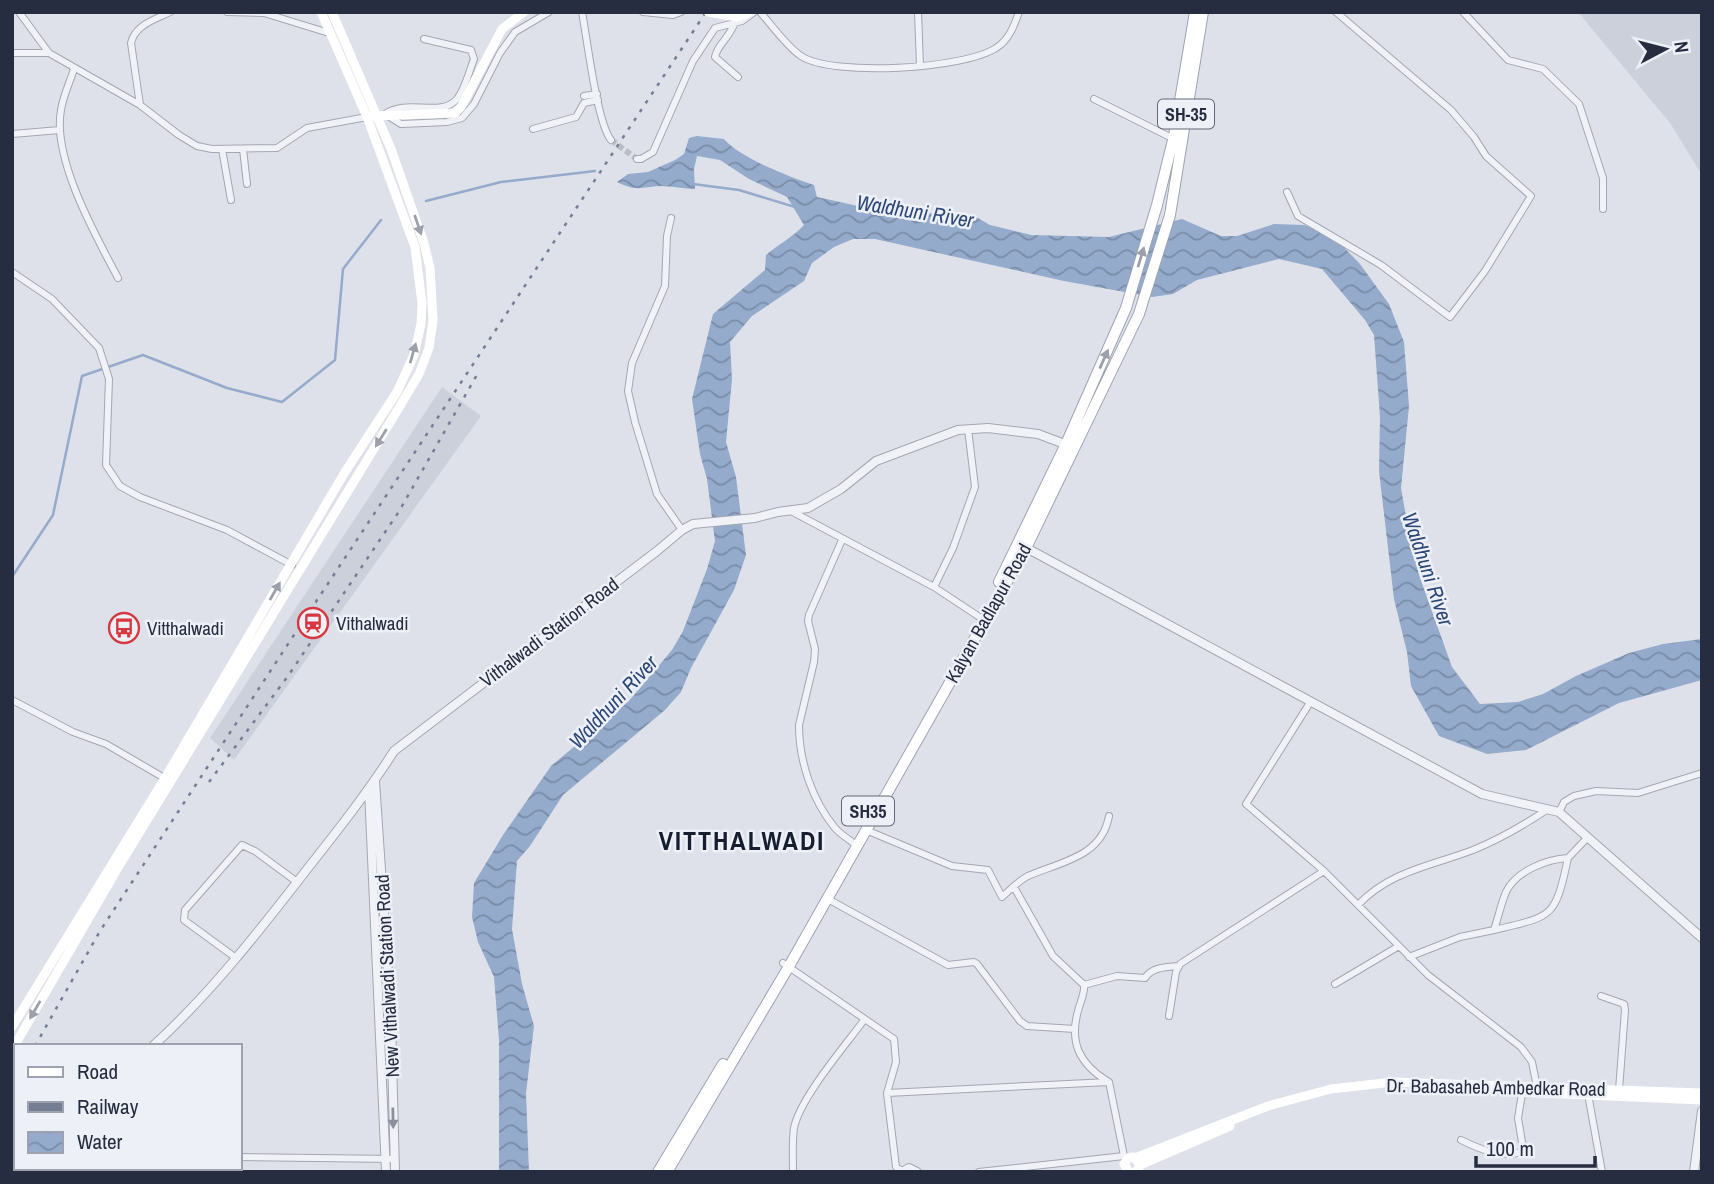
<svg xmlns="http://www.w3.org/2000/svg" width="1714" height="1184" font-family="'Archivo Narrow',sans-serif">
  <defs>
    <pattern id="water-waves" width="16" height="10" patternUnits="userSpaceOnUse" patternTransform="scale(1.75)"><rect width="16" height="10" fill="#95abcc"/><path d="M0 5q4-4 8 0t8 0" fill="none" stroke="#798ca7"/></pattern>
  </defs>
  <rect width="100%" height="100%" fill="#dee1e9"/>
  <path fill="#cbd0db" d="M1578,12H1702V175L1670,123Z
    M442,387L481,416L234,760L210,738Z"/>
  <path fill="url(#water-waves)" d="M697,136L724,139C740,158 790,177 814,185L817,197L858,206L867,205L943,215L971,214L990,225L1031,235L1109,237L1182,219L1221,236H1237L1274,224L1304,225L1332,235L1360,264L1389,304L1404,342L1409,406L1401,488L1407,522L1419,575L1452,667L1480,704L1518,702L1543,694L1576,676L1629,653L1663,644L1702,639V680L1619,703L1526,750L1487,754L1439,736L1411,686L1407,652L1394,599L1379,471L1380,417L1374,335L1365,320L1322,269L1279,259L1197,280L1173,294L1152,297L1064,281L875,239H853L834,247L812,263L804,281L752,316L730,342L732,379L726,442L736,477L746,555L734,590L691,668L681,692L665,710L563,795L530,846L517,861L512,929L522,984L534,1026L526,1093L529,1172H499V1040L494,977L478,942L472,917L474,883L503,835L551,766L629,701L672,650L683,631L707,569L715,541L707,479L700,454L692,399L713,314L765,270L766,255C779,244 793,237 804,225L787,197L749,179L720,160L697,156L694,169L695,189C684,189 672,186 661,186C641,187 637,192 617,182L628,174L648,172L675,160L684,154L689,138Z"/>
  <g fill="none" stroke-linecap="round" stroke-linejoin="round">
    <path stroke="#95abcc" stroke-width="2.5" d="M693,184L739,190L795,207
      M426,201L501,182L595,171
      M12,577L53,515L82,376L143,355L227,388L282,402L335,360L343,269L381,220"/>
    <path stroke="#b9bdc7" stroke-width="6" stroke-dasharray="6 3" stroke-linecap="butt" d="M611,140L637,159"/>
    <g stroke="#a3a7b3" stroke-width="8">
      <path id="minor" d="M19,12L49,53L140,105L179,135L197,146L212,149L277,148L307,128L367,117
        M227,12L264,13L329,33
        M582,12C587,38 597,123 611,140
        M643,12L673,15L681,12
        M760,12C771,24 787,47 801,56C833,77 964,69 996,48C1009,40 1014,26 1019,12
        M918,12L920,66
        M1463,12L1508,60L1543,69L1579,104L1603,178V209
        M734,24C730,37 717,45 715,57L738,77
        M424,39L471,50L474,59C469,72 465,89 457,99C441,118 407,98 385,114L401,124L447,122L462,118L474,104L500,53L515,32L549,12
        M12,53H49
        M74,69C70,82 63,96 61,110C52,159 96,236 118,278
        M584,96L597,94
        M1094,99L1176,140
        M140,105L131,43C135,25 154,20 170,12
        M533,129L576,117L584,103L598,100
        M12,134L60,130
        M222,149L231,200
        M243,149L247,184
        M637,159H641L653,152L693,61L715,28L742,21L754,12
        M1287,192L1298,216L1381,265L1450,317L1485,271L1531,196L1486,156L1474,137L1451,110L1336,12
        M671,218L667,236L665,286L632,363L628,391L635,422L657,494L682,530
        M12,272L52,299L99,348L109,379L106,465L120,486L140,497L227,530L292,565
        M791,511L934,587L984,620
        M842,540L809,615L808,621L815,649L814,662L799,725C799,761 812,800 835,828C841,835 849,839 856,845
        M934,587L953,548L975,487L968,429
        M12,700L73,732L106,744L166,779
        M1311,701L1246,804L1324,871L1428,975L1521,1047L1532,1062L1537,1087
        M1559,812L1564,802L1574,796L1596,791L1638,793L1702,773
        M866,830L952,866L988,870L1002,897C1010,890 1018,881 1028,876C1060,862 1102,857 1109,816
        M1014,887L1053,956L1084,985C1085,994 1080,1002 1078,1011C1069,1043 1080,1064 1107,1081
        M826,898L948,965L974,962L977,964L1020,1021L1027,1026L1075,1029
        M1358,905C1390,871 1431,866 1473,850C1500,839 1524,825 1548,809
        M1494,930C1553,916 1555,919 1568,858
        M1409,957L1460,937L1494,930C1498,918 1501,904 1506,892C1516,871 1547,859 1568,858L1588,837
        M236,958L184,920L185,910L242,845L255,851L297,882
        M783,963L894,1039L896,1062L887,1093L896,1167L902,1171
        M1335,984L1399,946
        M1084,985L1117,976L1145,978C1152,967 1167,967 1179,966
        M1601,996L1624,1004L1625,1010L1619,1090
        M1169,1016L1176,972L1180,964L1324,871
        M887,1093L1109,1082L1124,1156
        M1588,1094L1602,1172
        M1461,1140C1479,1149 1501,1158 1522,1152L1523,1148L1518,1118L1523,1088
        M240,1157L394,1159
        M793,1172C793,1158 792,1142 794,1128C800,1098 845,1046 864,1020
        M979,1172L1124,1156L1125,1158"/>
    </g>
    <g stroke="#a3a7b3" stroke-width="10">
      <path id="tertiary" d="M1021,545L1482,794L1559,812L1702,938
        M375,781L391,1017L395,1172
        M369,790L386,1172
        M153,1046C211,993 260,930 308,868C338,830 368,792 394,751L657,551L682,530L693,524L755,518L778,512L808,508L841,489L876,461L958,430L988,428L1038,434L1070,446
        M38,1172L40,1168
        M902,1172L909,1168L917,1172
        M1694,1172L1702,1111"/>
    </g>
    <g stroke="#9ca4b5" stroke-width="12">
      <path id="primary" d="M999,582L1066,444L1126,308L1157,205L1174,136L1195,12
        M658,1172L723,1064
        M667,1172L788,968L1026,548L1139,314L1170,215L1203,12"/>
    </g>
    <use href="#minor" stroke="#f1f2f7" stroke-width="6"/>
    <use href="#tertiary" stroke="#f1f2f7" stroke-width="8"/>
    <path stroke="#fff" stroke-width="9" d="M372,116L455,113L461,107L502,29L524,12
      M12,1027L165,778L345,472L397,392L414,355L421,324L422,303L415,247L367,117L321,12
      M12,1050L119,866L400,406L419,374L429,348L433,320L430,268L424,243L391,149L332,12
      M1518,1092L1702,1100
      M1135,1158L1268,1106L1331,1089L1393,1082L1702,1093
      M1140,1165L1230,1126
      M1129,1172L1124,1164L1128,1158L1133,1157L1139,1163V1168L1135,1172"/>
    <use href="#primary" stroke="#fff" stroke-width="10"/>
    <path stroke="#767e94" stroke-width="2.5" stroke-dasharray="3.5 7" stroke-linecap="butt" d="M209,782L288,676L398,513L478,373
      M35,1046L100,931L290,641L706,12
      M12,1091L16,1084
      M12,1108L16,1102"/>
    <path stroke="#fff" stroke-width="9" d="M708,12L737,17L749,12"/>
  </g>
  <defs><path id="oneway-solid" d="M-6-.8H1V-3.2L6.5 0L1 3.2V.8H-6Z" transform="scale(1.75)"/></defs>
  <g fill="#9da0aa">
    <use href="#oneway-solid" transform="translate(418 225) rotate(71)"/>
    <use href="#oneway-solid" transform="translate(1141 257) rotate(-73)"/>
    <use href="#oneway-solid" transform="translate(413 353) rotate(-74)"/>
    <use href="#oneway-solid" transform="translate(1104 359) rotate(-66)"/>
    <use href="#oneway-solid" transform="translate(381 438) rotate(122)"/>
    <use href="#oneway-solid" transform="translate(275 591) rotate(-60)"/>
    <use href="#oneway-solid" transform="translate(35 1010) rotate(120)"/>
  </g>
  <use fill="#8c909c" href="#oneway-solid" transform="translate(393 1118) rotate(89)"/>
  <defs>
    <g id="station-ring" transform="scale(1.575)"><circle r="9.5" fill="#edf0f6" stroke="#d93740" stroke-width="1.5"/><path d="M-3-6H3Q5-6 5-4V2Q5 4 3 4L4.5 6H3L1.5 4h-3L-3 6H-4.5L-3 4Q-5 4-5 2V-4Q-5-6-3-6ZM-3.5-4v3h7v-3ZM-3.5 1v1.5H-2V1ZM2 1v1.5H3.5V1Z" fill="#d93740"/></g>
    <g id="bus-ring" transform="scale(1.575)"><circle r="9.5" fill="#edf0f6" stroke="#d93740" stroke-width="1.5"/><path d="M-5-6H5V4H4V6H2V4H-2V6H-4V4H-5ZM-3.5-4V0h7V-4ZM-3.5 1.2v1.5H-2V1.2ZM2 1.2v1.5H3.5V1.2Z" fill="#d93740"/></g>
  </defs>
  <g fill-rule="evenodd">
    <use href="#station-ring" x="313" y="623"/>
    <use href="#bus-ring" x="124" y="628"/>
  </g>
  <g text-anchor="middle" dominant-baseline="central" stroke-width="5" stroke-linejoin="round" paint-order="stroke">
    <g fill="#edf0f6" stroke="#626877" stroke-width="2">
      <rect x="1158" y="99.5" width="56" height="29" rx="5"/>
      <rect x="842" y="796.5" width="52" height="29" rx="5"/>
    </g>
    <g font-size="18" font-weight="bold" fill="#262d41">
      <text x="1186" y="114">SH-35</text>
      <text x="868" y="811">SH35</text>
    </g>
    <g font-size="19" fill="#262d41" stroke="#edf0f6">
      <text transform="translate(988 613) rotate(-61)">Kalyan Badlapur Road</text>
      <text transform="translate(549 632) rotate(-37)">Vithalwadi Station Road</text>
      <text transform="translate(387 976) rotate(-93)">New Vithalwadi Station Road</text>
      <text transform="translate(1496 1087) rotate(1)">Dr. Babasaheb Ambedkar Road</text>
    </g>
    <g font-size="19" fill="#262d41" stroke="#edf0f6" text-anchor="start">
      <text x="336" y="623">Vithalwadi</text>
      <text x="147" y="628">Vitthalwadi</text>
    </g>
    <g font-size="21" font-style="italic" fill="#2c4778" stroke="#edf0f6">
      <text transform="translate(915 211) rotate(9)">Waldhuni River</text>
      <text transform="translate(1428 569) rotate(71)">Waldhuni River</text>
      <text transform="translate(613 702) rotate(-47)">Waldhuni River</text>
    </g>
    <g font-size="26" font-weight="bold" letter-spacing="2" fill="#181e31" stroke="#edf0f6">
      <text x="742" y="840">VITTHALWADI</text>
    </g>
  </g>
  <rect width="1714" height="1184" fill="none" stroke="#262d41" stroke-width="28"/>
  <rect x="14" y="1044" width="228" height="126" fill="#edf0f6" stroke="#9da2ae" stroke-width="2"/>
  <rect x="28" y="1067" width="35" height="10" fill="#ffffff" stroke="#9da2ae" stroke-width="2"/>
  <text x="77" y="1079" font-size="21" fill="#262d41">Road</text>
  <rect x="28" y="1102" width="35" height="10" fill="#767e94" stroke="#9da2ae" stroke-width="2"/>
  <text x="77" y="1114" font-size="21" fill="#262d41">Railway</text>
  <rect x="28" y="1132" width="35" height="21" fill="url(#water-waves)" stroke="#9da2ae" stroke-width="2"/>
  <text x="77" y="1149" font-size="21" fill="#262d41">Water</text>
  <g transform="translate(1665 49) rotate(83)" stroke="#edf0f6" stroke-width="5" paint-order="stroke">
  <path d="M0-5L12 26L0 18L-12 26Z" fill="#262d41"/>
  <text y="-10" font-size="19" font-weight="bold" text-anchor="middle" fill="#262d41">N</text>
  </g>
  <path d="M1476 1156v10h119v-10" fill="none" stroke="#262d41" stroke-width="3.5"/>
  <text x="1486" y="1156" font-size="21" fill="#262d41" stroke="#edf0f6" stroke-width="5" paint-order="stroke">100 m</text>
</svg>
